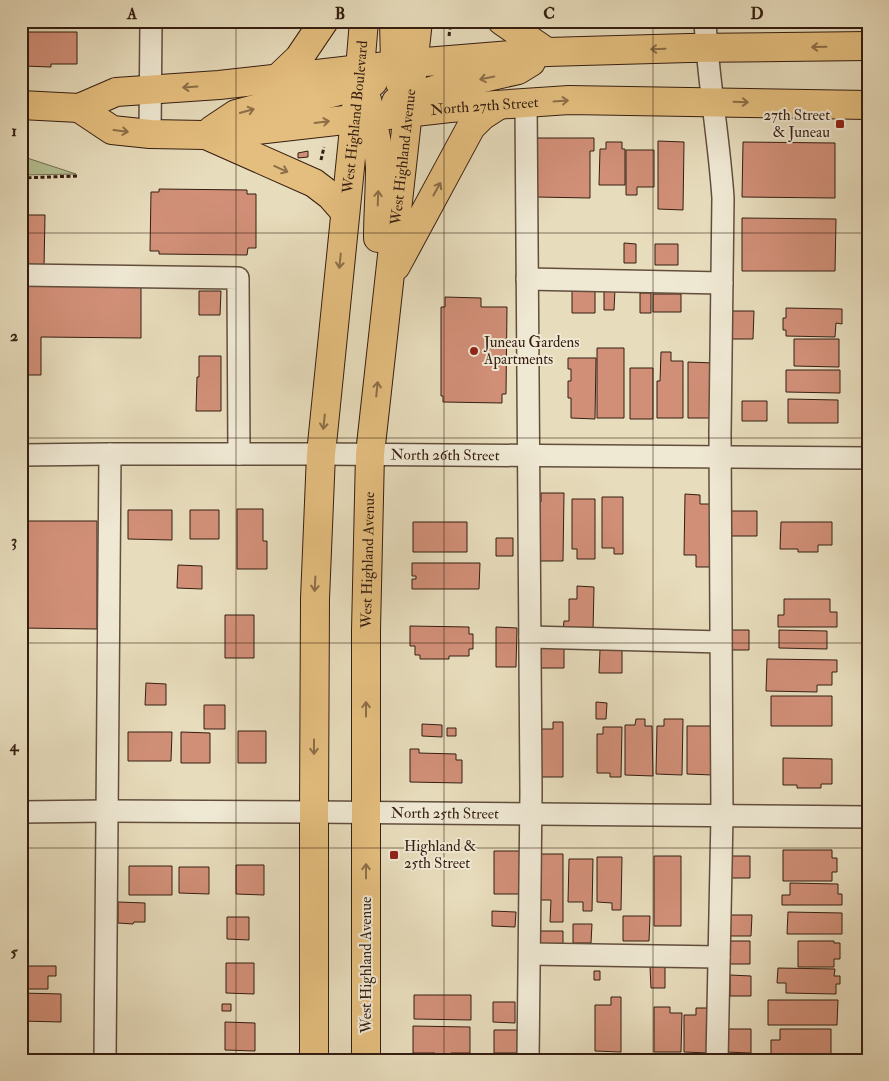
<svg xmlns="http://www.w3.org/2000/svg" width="889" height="1081" font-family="'IM FELL Double Pica',serif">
  <rect width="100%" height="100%" fill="#e7dcbc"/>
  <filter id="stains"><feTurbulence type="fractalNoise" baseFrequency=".004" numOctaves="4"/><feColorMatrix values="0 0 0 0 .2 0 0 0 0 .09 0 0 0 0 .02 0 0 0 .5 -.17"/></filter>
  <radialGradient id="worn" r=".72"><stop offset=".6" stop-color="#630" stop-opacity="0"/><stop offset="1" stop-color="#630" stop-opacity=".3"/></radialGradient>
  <path fill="#b4c092" stroke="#746f52" d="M21,156L76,174L21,175Z"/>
  <path fill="#d18f78" stroke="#351e11" d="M21,21H77V26H24V21Z
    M249,21H300V23L249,22Z
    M463,21H473V27H463Z
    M21,32H77V64H51V67L23,66V64H21Z
    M534,138H594V151H590V198L536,197Z
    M658,141L684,142L683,210L658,209Z
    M606,142H622V149H625V185H599L600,149H606Z
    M743,142L835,143V198L742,197Z
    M626,150H654V187H637V195H626Z
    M308,151V157L298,158V153Z
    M159,189L247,190V194H256V248H248L247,255L159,254V251H150L151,192H159Z
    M21,215H45L44,267H21Z
    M742,218L836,219L835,271H742Z
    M624,243L636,244V263H624Z
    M655,244H678V265H655Z
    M21,282L141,283V338L41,337V375H21Z
    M572,288H595V313H572Z
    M604,289H615L614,310H604Z
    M199,291H221L220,315H199Z
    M640,293H651V313H640Z
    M653,294H681V312H653Z
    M445,297L481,298V307H507L506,394H502V403L443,402V396H441V307H445Z
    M786,308L842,309V324L836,323L835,337L786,336V330H783V318H786Z
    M732,311H754L753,339H731Z
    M794,339H839V367L794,366Z
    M597,348H624V418H597Z
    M661,352H671V361H683V418H657V381H660Z
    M199,356H221V411H196L197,377H199Z
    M568,358H596L595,419L571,418V398H568V381H571V369H568Z
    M688,362L714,363L713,418H688Z
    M630,368H653V419H630Z
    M786,370H840V393L786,392Z
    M788,399L838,400V423H788Z
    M742,401H767V421H742Z
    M541,493H564L563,561H539L538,502H541Z
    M685,494L700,495V504H715L714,567H696V555H684Z
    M602,497H623V554H614V548H602Z
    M572,499H595V559H577V549H572Z
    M237,509H263V541H267V569H237Z
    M128,510H172V540L128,539Z
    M190,510H219V539H190Z
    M730,511H757V536H730Z
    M21,521H97V629L21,628Z
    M413,522H467V552H413Z
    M781,522H832V545H818V552H798V549H780Z
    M496,538H513V556H496Z
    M412,563H480L479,589H412V579H416V576H412Z
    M178,565L202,566V589L177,588Z
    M577,586L594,587L593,631L563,630L564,621H569V599H577Z
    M784,599H830V612H837V627H778V615H784Z
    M225,615H254V658H225Z
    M410,626L469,627V634H473V649H469V656H449V659H420V655H415V646H410Z
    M496,627L517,628L516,667H496Z
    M730,630H749V650H730Z
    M779,630L827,631V649L779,648Z
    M539,645H564V668H539Z
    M600,650H622V673H599Z
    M767,659L837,660V672H832V685H817V692L766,691Z
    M146,683L166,684V705H145Z
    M771,696H832V726H771Z
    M596,702L607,703L606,719H596Z
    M204,705H225V729H204Z
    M636,719H645V726H652L653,776L625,775V725H635Z
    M664,719H683L682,775L656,774L657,726H664Z
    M553,722H563V777H537L538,729H553Z
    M422,724L442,725V737L422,736Z
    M687,726H713L712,775L687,774Z
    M603,727H622L621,777H610V773H597V734H603Z
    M447,728H456V736H447Z
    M238,731H266V763H238Z
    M128,732H172L171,761H128Z
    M181,732L210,733V763H181Z
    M410,749H419V753L456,754V760H462V783L410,782Z
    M783,758L832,759V784H821V788H797V785H783Z
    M783,850H832V858H837V872H832V881H783Z
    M494,851H520V894H494Z
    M538,854H563V922H550L551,900H538Z
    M654,856H681V926H654Z
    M730,856H750V878H730Z
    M597,857H622L621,910H612V903L597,902Z
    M569,859H593L592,911H583V902H568Z
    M236,865H264V895L236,894Z
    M129,866H172V895H129Z
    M179,867H209V894L179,893Z
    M790,883L838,884V894H842V905H782V895H790Z
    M118,902L145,903V922H134L133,924L118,923Z
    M492,911L516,912L515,927L492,926Z
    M788,912L842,913V934H787Z
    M727,915H752L751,936H727Z
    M623,916H650L649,941H623Z
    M227,917H249V940L227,939Z
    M573,924H592L591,943H573Z
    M540,931H563V945H540Z
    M728,941H750V964H728Z
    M798,941H834V943H840V959H834V967H798Z
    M226,963H254V994L226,993Z
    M21,966H56V976H48V989H21Z
    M650,967H665V988H651Z
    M778,968L835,969L834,976H840V984H836V994L786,993V983H777Z
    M594,971H600V980H594Z
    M730,975L751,976V996H730Z
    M21,993L61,994V1022L21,1021Z
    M414,995H471V1020L414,1019Z
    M611,997H621V1052L595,1051V1005H611Z
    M768,1000H838L837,1025H768Z
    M493,1002H515V1023L493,1022Z
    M222,1004H231V1011H222Z
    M654,1007H670V1013H682L681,1052H654Z
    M696,1008H709V1053L684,1052V1015H696Z
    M225,1022L255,1023V1051L225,1050Z
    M413,1026L470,1027V1053H451V1057H435V1053H413Z
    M725,1029H751V1053L725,1052Z
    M780,1029H831V1057L771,1056V1040H780Z
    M494,1030H520V1053H494Z"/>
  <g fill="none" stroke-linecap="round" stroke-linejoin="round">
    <g stroke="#624e3c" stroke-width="24">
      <g id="minor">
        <path d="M705,21C708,80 719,138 723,198L720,434L722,816L717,1060"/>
        <path d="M526,103L531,792L528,1060"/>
        <path d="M150,134L151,21"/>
        <path d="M21,275L238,278L239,454"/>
        <path d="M527,279L722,283"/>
        <path id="s1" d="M21,455L110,454H321L868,458"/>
        <path d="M530,637L721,642"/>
        <path id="s2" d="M21,812L107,811L314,812L868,817"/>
        <path d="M530,954L719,957"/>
        <path d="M105,1060L110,454"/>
      </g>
    </g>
    <g stroke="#351e11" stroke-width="30">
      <g id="major">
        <path d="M394,21L395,65L400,83"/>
        <path d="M502,21L547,52"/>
        <path d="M278,78L299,58L324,21"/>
        <path d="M367,100C373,122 379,145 380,168C380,191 378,215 378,238"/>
        <path d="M396,102L443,87L518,70L531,62"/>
        <path d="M21,105L79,108L116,92L219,85L413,63L547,52L689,48L868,46"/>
        <path id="s3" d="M79,108L112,130L150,134L204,135L257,130L450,108L569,100L868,105"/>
        <path d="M212,130L236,114L274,104L309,99L373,82"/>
        <path d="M208,136L314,183L331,196L345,212"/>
        <path d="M396,266L471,127L482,116L499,105"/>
        <path id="s4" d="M314,1060V812L315,599L321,454L360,69L364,21"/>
        <path id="s5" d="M366,1060V630L370,454L418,21"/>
      </g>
    </g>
    <path stroke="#351e11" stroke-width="3" stroke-dasharray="4 2.5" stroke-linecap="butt" d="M449,36L451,21
      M321,160L324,147
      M21,178L77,176"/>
    <use href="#minor" stroke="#efe8d3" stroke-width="21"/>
    <use href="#major" stroke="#e4be7e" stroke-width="28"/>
  </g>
  <defs><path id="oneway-shaft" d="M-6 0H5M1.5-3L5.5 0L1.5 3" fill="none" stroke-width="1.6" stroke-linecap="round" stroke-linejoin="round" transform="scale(1.25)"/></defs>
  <g stroke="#8c6e48">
    <use href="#oneway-shaft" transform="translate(819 47) rotate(179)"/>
    <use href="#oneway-shaft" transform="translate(658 49) rotate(178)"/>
    <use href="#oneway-shaft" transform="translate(487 78) rotate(168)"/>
    <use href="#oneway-shaft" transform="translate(190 87) rotate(176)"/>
    <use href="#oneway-shaft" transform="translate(561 101) rotate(-4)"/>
    <use href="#oneway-shaft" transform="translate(741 102) rotate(2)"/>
    <use href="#oneway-shaft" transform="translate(247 111) rotate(-16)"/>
    <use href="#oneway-shaft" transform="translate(322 122) rotate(-7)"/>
    <use href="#oneway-shaft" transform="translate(121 131) rotate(7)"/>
    <use href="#oneway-shaft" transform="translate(281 169) rotate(24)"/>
    <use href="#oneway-shaft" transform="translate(437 189) rotate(-61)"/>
    <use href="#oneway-shaft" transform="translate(378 198) rotate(-88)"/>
    <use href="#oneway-shaft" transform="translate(340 261) rotate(96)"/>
    <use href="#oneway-shaft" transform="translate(377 389) rotate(-84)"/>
    <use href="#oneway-shaft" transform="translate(324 422) rotate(96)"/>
    <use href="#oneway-shaft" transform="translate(315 584) rotate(93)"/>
    <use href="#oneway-shaft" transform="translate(366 709) rotate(-90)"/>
    <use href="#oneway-shaft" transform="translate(314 747) rotate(90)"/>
    <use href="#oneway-shaft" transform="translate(366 871) rotate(-90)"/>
  </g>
  <path fill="none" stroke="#351e11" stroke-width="1" stroke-opacity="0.55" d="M236,21V1060M444,21V1060M653,21V1060M21,233H868M21,438H868M21,643H868M21,848H868"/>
  <g fill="#8f2418" stroke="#efe8d3" stroke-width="2">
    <rect x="835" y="119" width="10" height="10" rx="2.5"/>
    <circle cx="474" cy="351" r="5"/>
    <rect x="389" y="850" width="10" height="10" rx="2.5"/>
  </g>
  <g text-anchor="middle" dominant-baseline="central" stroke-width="4" stroke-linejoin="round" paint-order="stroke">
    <g font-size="15" fill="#351e11" stroke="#efe8d3">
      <text stroke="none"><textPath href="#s3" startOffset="414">North 27th Street</textPath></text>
      <text stroke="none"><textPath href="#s4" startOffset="945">West Highland Boulevard</textPath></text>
      <text stroke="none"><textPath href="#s5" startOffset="905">West Highland Avenue</textPath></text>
      <text stroke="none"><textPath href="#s1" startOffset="424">North 26th Street</textPath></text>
      <text stroke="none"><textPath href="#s5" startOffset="500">West Highland Avenue</textPath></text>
      <text stroke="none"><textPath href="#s2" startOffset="424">North 25th Street</textPath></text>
      <text transform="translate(366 965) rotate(-90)">West Highland Avenue</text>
    </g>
    <g font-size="15" fill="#351e11" stroke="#efe8d3" text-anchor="start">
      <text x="830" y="115" text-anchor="end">27th Street<tspan x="830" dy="17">&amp; Juneau</tspan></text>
      <text x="484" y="342">Juneau Gardens<tspan x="484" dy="17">Apartments</tspan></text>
      <text x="404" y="846">Highland &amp;<tspan x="404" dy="17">25th Street</tspan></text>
    </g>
  </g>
  <rect width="889" height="1081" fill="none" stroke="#e7dcbc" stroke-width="55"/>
  <rect x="28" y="28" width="834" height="1026" fill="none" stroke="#351e11" stroke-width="2"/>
  <g font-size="16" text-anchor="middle" font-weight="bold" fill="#351e11">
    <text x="132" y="19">A</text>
    <text x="340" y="19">B</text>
    <text x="549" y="19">C</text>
    <text x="757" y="19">D</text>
    <text x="14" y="136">1</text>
    <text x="14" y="341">2</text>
    <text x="14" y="546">3</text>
    <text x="14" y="751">4</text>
    <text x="14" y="957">5</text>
  </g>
  <rect width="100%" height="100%" filter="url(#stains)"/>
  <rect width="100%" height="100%" fill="url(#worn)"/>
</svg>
